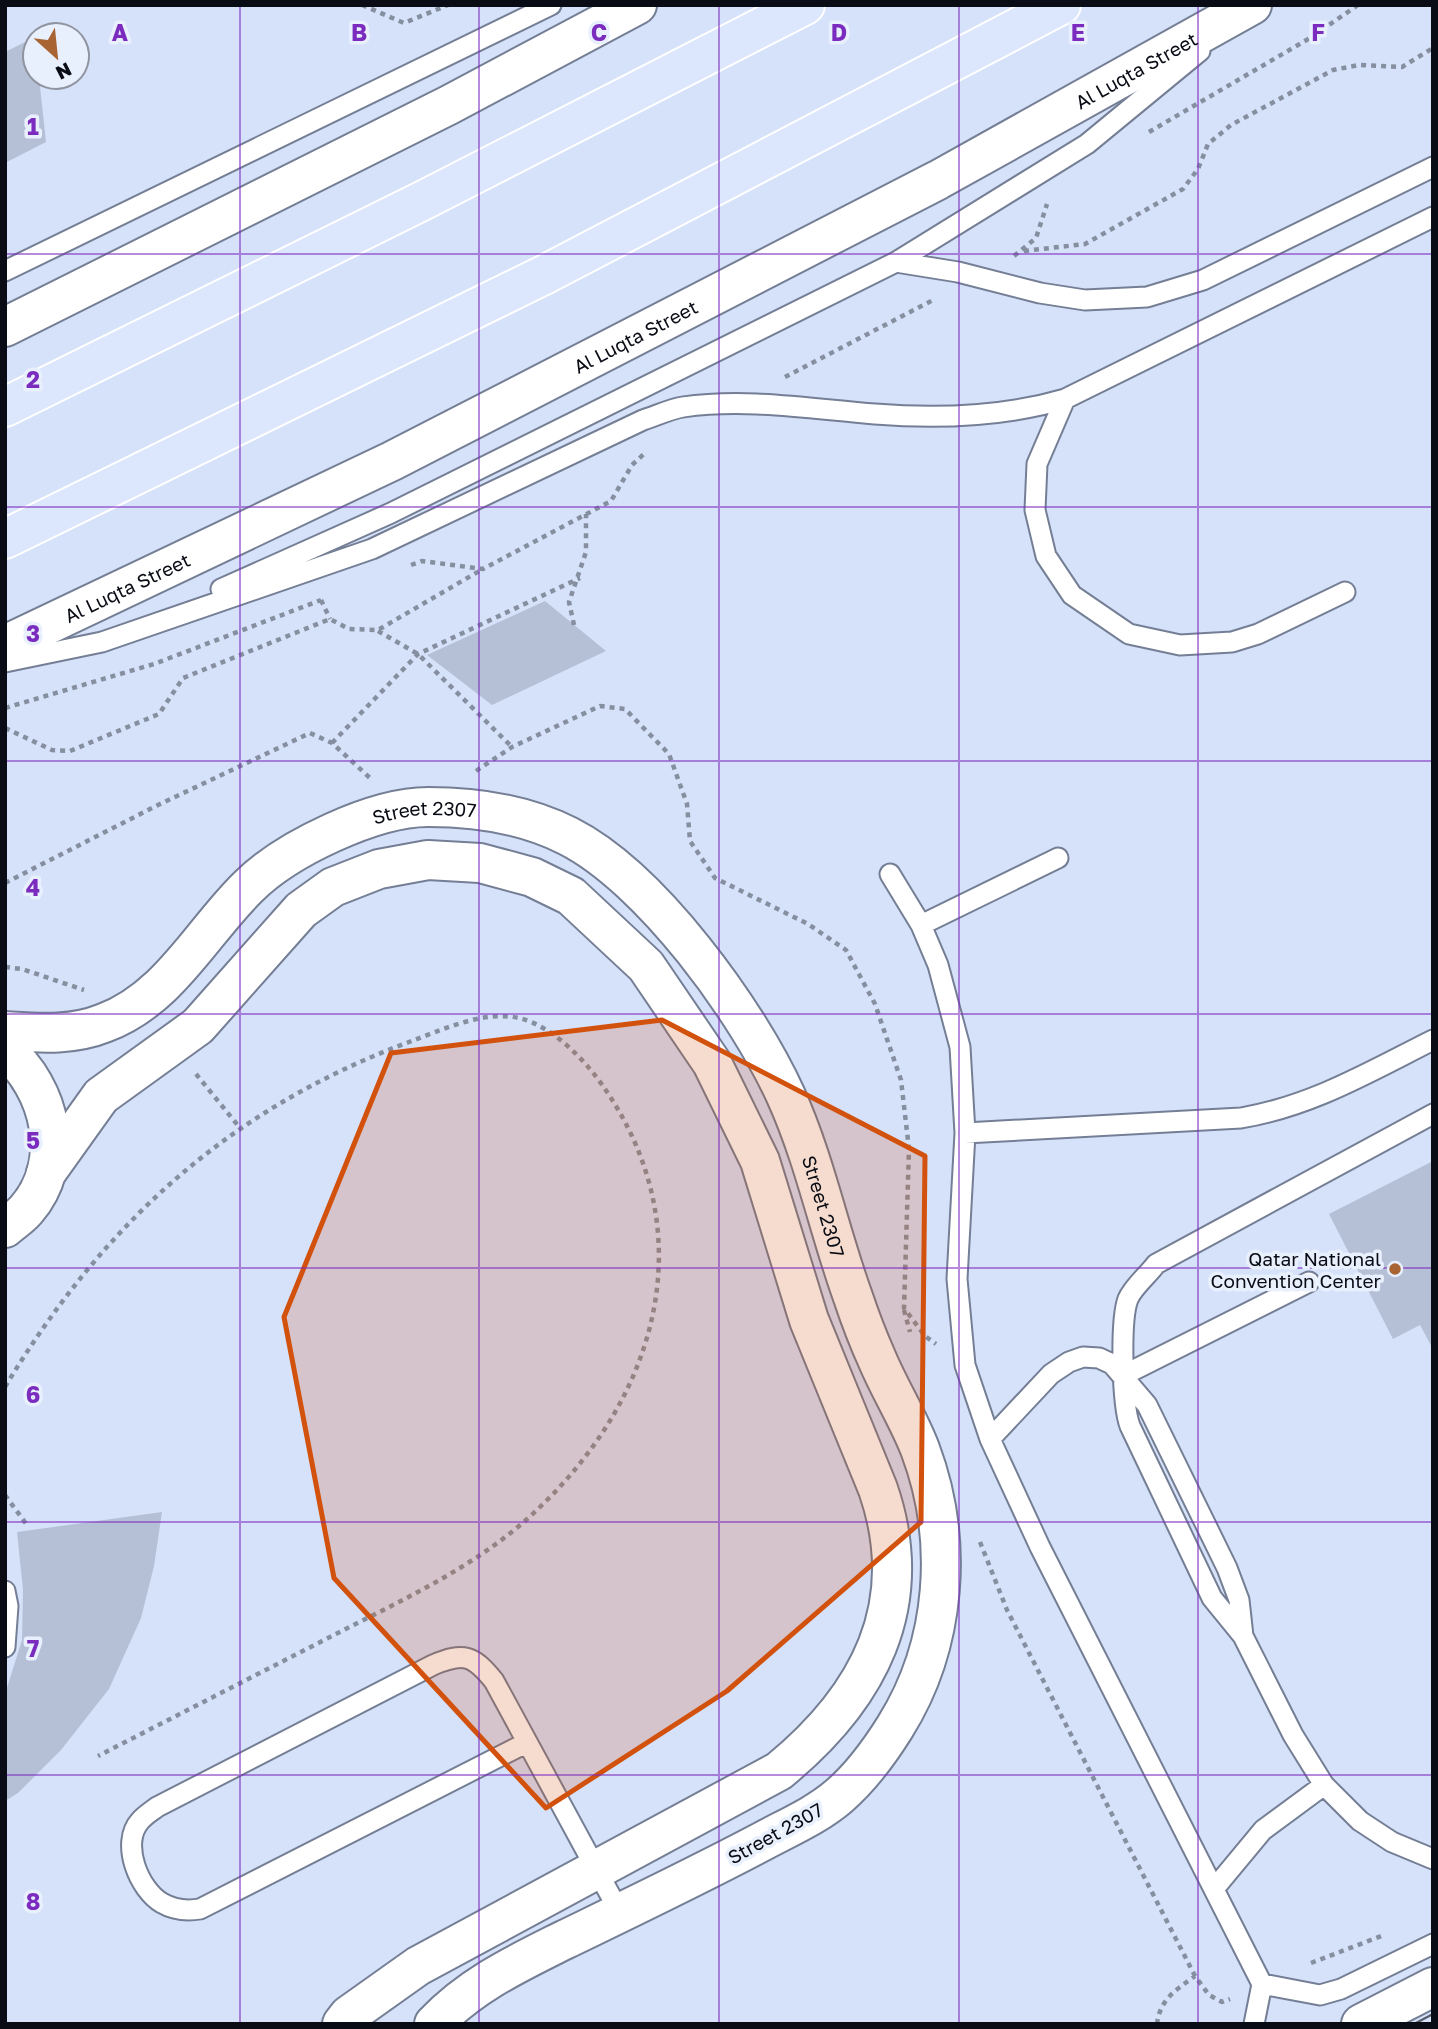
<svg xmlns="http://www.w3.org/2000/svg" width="1438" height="2029" font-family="'Golos Text',sans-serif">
  <rect width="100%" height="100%" fill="#d6e2fa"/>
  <path fill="#b5c0d7" d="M35,37V77H39L46,142L5,163V52Z
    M545,601L606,651L492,705L427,655Z
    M1433,1161V1349L1420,1325L1393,1339L1329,1214Z
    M162,1512L154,1566L141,1618L109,1689L61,1750L18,1793L5,1801V1694L22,1640L23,1590L17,1532Z"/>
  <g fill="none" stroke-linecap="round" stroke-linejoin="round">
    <g stroke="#747e94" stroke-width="23">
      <path id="lane" d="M896,262L958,272L1040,293L1085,300L1147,297L1203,280L1433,167
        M5,271L551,5
        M1065,399L1037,464L1035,510L1046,556L1072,595L1129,634L1180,645L1232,642L1258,634L1345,592
        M221,589L391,513L896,262L1087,144L1200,51
        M5,662L102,642L372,549L643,420C656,416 670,409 683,407C747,398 811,409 875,414C939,419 1003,417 1065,399L1433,217
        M890,874L921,925L938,965L960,1047L965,1133L957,1279L965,1365L990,1439L1040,1547L1262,1984L1254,2024
        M921,925L1058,858
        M1433,1114L1156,1264C1148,1275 1133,1287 1128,1299C1120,1320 1122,1405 1130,1426L1212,1598L1243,1636L1293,1735L1324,1785L1360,1821L1392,1842L1433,1859
        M965,1133L1241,1118C1312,1106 1369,1072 1433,1040
        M1122,1376L1309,1282
        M990,1439L1051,1374L1069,1362L1083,1357L1099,1358L1112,1364L1147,1405L1227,1568L1239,1600L1243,1636
        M5,1591L8,1606L5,1647
        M526,1743L200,1909C187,1911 174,1910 162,1903C139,1890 120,1843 140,1821C145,1815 152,1811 157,1807L433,1665C464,1652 473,1655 494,1681L620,1913
        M1214,1889L1263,1830L1324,1785
        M1262,1984L1320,1995L1341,1989L1433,1944"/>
    </g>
    <g stroke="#747e94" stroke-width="42">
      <g id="street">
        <path d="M5,327L449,105L637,5"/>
        <path id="s1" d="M5,645L392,461L938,180L1252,5"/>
        <path id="s2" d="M5,1031C39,1033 72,1036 104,1023C169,999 201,933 248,887C286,849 374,807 428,807C475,807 525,814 568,836C651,878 748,1012 786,1096C815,1160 829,1231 853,1297C860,1318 868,1339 877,1359C890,1390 908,1418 920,1449C954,1539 947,1644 895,1727C880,1751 861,1777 839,1796C817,1815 789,1827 763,1841C697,1876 630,1908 564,1940C516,1964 471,1985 434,2024"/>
        <path d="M5,1050C51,1088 68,1162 26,1210C20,1217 12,1222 5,1228"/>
        <path d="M46,1173L101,1096L198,1026L301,910L333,887L379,869L428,860L480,863L532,877L571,896L646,966L712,1063L760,1161L809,1320L878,1489C918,1605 869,1697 779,1771L418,1966L349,2015L342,2024"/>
        <path d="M1361,2024L1433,1987"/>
      </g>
    </g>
    <g stroke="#fff" stroke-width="42">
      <path id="primary" d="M5,407L422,201L805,5
        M5,539L544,275L1061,5"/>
    </g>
    <path stroke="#868fa0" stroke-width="4.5" stroke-dasharray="5 5" stroke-linecap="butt" d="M362,5L404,23L448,5
      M1149,132L1310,38L1358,5
      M1024,251L1085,244L1183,189L1198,169L1208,144L1231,125L1333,70L1359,65L1402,67L1433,48
      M1014,256L1036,238L1047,204
      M785,377L935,299
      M411,565L422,561L483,569L611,501L632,465L645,453
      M321,600L330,619
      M574,625L569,602L586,552V514
      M378,631L418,654L512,747
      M5,708L154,664L321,600
      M5,728L52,750L70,751L159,714L183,678L330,619L349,629L378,630L481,570
      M332,743L418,654L580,578
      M476,771L512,747L600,706L625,709L669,754L687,804L690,841L715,878L808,924L846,950L875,1004L901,1080L909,1149L904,1308L925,1336L936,1344
      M5,883L158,805L310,733L332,743L370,778
      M5,967L22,969L84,990
      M196,1074L240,1128
      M904,1310L910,1332
      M5,1387C103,1224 229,1109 409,1042C442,1030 483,1010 519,1018C553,1026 587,1062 605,1089C703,1232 659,1393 540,1507C482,1564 404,1599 332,1636C254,1676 176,1716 98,1756
      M5,1495L27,1525
      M980,1542L1007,1610L1195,1976L1209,1995L1222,2002L1230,1999
      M1311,1963L1384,1935
      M1157,2024C1160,1999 1176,1990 1195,1976"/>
    <use href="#lane" stroke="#fff" stroke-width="19"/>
    <use href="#street" stroke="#fff" stroke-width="38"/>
    <use href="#primary" stroke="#dce6fd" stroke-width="38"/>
    <path stroke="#555b69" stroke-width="2" d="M1414,2024L1433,2014"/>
  </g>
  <path fill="#d2510d" fill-opacity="0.2" stroke="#d2510d" stroke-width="5" stroke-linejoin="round" d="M662,1020L925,1156L921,1522L727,1691L546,1808L334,1578L284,1317L391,1053Z"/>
  <path fill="none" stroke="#7b2cbf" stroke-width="2" stroke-opacity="0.55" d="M240,5V2024M479,5V2024M719,5V2024M959,5V2024M1198,5V2024M5,254H1433M5,507H1433M5,761H1433M5,1014H1433M5,1268H1433M5,1522H1433M5,1775H1433"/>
  <circle fill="#a86533" stroke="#e8effd" stroke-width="2.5" cx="1395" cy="1269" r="7"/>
  <g text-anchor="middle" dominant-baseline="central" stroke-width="7" stroke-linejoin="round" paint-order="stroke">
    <g font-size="19" fill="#090c14" stroke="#e8effd">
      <text stroke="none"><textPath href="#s1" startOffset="1269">Al Luqta Street</textPath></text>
      <text stroke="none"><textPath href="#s1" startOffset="702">Al Luqta Street</textPath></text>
      <text stroke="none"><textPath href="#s1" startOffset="135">Al Luqta Street</textPath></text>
      <text stroke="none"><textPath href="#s2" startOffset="497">Street 2307</textPath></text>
      <text stroke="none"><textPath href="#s2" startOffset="1106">Street 2307</textPath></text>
      <text transform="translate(775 1833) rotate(-29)">Street 2307</text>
    </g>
    <g font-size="19" fill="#090c14" stroke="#e8effd" text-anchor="end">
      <text x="1381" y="1258">Qatar National<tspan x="1381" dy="22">Convention Center</tspan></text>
    </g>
  </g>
  <g font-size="23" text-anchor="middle" font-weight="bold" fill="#7b2cbf" stroke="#e8effd" stroke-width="7" stroke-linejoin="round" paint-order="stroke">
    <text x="120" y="41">A</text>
    <text x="359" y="41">B</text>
    <text x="599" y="41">C</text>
    <text x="839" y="41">D</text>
    <text x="1078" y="41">E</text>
    <text x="1318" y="41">F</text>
    <text x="33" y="135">1</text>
    <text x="33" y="388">2</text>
    <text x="33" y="642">3</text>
    <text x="33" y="896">4</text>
    <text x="33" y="1149">5</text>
    <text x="33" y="1403">6</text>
    <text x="33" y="1657">7</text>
    <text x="33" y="1910">8</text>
  </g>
  <rect width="1438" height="2029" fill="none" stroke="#090c14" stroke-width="14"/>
  <g transform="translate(56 56) rotate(153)"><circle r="33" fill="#e8effd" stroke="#8f94a0" stroke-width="2"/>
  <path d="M0-5L12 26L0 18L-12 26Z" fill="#a86533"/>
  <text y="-10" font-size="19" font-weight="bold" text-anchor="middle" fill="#090c14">N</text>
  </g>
</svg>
